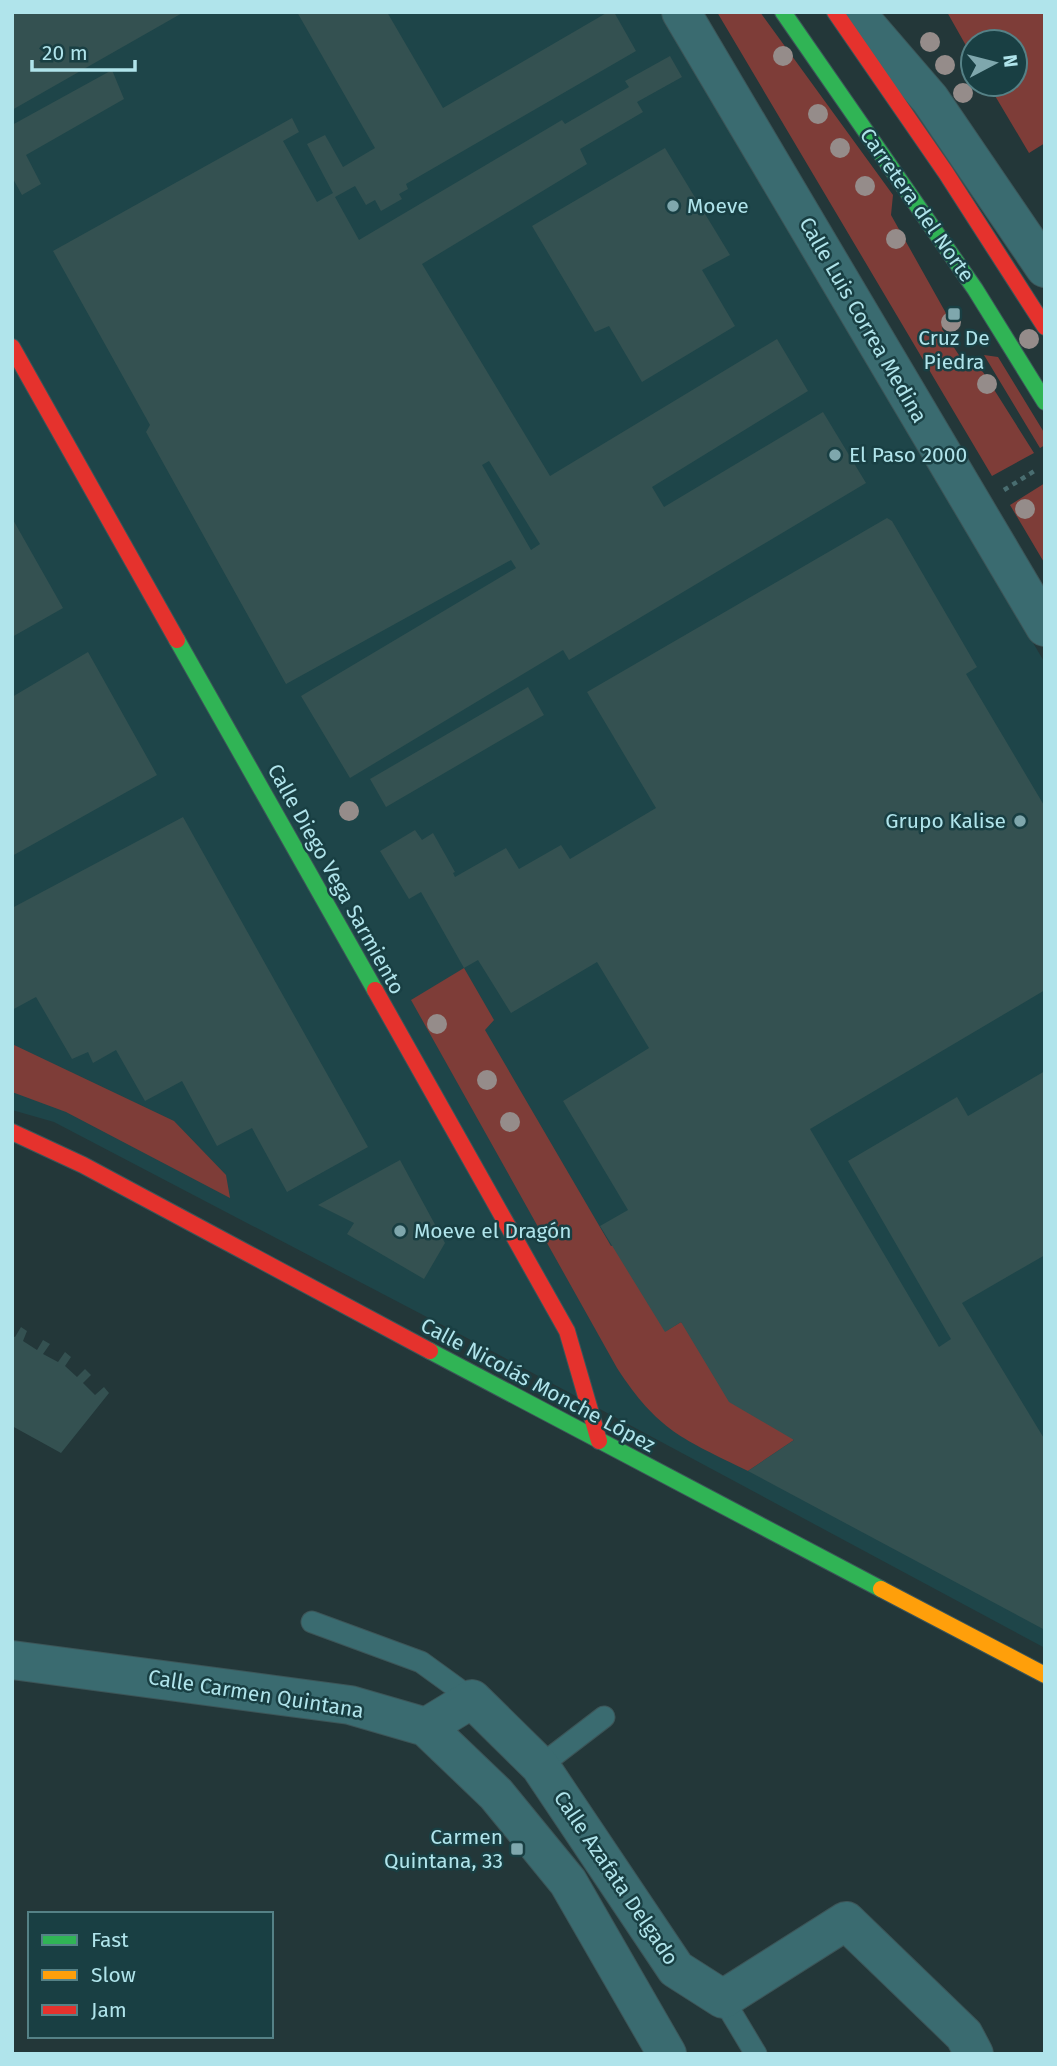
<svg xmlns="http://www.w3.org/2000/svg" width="1057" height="2066" font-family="'Fira Sans',sans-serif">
  <rect width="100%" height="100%" fill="#233739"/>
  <path fill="#1e4549" d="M12,12H660L1045,663V1648L490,1350L54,1122L12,1110Z"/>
  <path fill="#7e3d38" d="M717,12H760L893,195L891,215L947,315L942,329L966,366L976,361L1034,453L992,476Z
    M947,12H1045V143L1029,153L988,84H1015V42H973V58Z
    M984,355L998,357L1045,434V445L1040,448Z
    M1045,483V564L1010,505Z
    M464,968L494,1020L485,1030L611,1246L614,1245L666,1331L681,1322L794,1440L748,1471C683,1439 658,1431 617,1368L411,1000Z
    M12,1044L174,1121L226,1175L230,1198L66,1112L12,1092Z"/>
  <path fill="#345151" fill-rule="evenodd" d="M12,12H184L12,110Z
    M297,12H387L443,108L608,12H614L636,51L406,184L408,189L399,194L402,199L381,211L375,200L366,205L355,186L335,197L359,240L562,120L565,124L629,87L625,81L670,56L682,77L637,102L643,112L580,149L587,164L422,264L550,476L777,339L808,391L652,487L664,507L823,412L866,483L569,660L563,650L350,778L301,696L516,568L511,560L286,684L146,432L150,425L53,251L292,118L299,132L283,141L317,202L333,193L307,144L325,135L343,167L375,148ZM489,461L540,544L531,550L482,465Z
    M112,70L124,99L26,155L41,184L22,195L12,177V125Z
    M665,148L730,255L702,270L735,326L642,382L609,326L595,332L532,226Z
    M12,518L63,608L12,637Z
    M887,518L892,521L977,667L966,674L1045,807V990L810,1129L939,1347L951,1339L848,1161L957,1097L968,1116L1045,1071V1255L962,1303L1045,1440V1630L748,1471L794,1440L729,1402L681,1322L665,1332L600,1226L628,1210L563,1101L649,1048L597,962L511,1013L478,960L464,968L421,892L409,899L380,851L415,830L422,840L433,833L455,872L453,873L455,877L506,848L519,869L561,845L570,859L656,808L587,692Z
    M88,652L157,775L12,856V697Z
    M528,687L544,715L386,807L370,779Z
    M183,817L368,1147L287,1192L252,1128L217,1146L182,1081L145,1101L116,1050L93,1063L88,1052L72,1059L36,997L12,1010V908Z
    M400,1160L445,1243L424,1279L347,1234L354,1223L318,1205Z
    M21,1327L27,1331L23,1341L37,1350L43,1340L50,1344L43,1354L58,1362L65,1352L71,1357L65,1366L77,1377L85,1369L91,1375L83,1383L95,1395L104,1387L109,1393L61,1453L12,1426V1336L15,1337Z"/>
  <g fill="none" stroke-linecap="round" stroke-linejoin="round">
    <g stroke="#3c5558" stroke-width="23">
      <path id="lane" d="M312,1622L421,1662L472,1699
        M540,1766L604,1717
        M723,1999L756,2054"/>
    </g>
    <g stroke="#3c5558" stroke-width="40">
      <path id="street" d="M681,12L1045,627
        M855,12L930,99L1045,268
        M12,1660L350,1705L426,1727L496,1794L568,1882L667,2054
        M426,1727L472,1699L540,1766L676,1969L723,1999L846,1921L964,2035L974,2054"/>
    </g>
    <g stroke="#3c5558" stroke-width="18">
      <path id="fast" d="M783,12L975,289L1045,402
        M177,640L375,990
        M430,1351L881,1589"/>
    </g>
    <g stroke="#3c5558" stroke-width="18">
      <path id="slow" d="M881,1589L1045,1675"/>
    </g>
    <g stroke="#3c5558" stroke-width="18">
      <path id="jam" d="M835,12L946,173L1045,327
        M12,347L177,640
        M375,990L567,1331L599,1441
        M12,1132L83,1165L430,1351"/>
    </g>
    <path stroke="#496d70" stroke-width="4.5" stroke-dasharray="5 5" stroke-linecap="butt" d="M1004,490L1036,470"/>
    <use href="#lane" stroke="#3a6b70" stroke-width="21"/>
    <use href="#street" stroke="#3a6b70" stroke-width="38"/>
    <use href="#fast" stroke="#30b455" stroke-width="16"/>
    <use href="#slow" stroke="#ff9f0a" stroke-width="16"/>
    <use href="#jam" stroke="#e5322d" stroke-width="16"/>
  </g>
  <g fill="#958c8a">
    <circle cx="930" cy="42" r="10"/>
    <circle cx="783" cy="56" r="10"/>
    <circle cx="945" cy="65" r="10"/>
    <circle cx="963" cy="93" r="10"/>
    <circle cx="818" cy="114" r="10"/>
    <circle cx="840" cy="148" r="10"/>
    <circle cx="865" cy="186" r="10"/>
    <circle cx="896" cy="239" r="10"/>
    <circle cx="951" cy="322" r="10"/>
    <circle cx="1029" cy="339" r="10"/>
    <circle cx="987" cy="384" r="10"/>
    <circle cx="1025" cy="509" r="10"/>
    <circle cx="349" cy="811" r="10"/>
    <circle cx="437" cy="1024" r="10"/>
    <circle cx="487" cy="1080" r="10"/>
    <circle cx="510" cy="1122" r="10"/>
  </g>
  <g fill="#7fa7ad" stroke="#193f43" stroke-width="2.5">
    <circle cx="673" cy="206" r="7"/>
    <rect x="947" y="307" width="14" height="14" rx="3.5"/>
    <circle cx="835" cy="455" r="7"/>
    <circle cx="1020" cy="821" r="7"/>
    <circle cx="400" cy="1231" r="7"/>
    <rect x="510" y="1842" width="14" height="14" rx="3.5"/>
  </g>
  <g text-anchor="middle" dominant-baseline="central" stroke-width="5" stroke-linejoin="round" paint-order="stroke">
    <g font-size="21" fill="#b0e4eb" stroke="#193f43">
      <text transform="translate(917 205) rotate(55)">Carretera del Norte</text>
      <text transform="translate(863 320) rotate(60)">Calle Luis Correa Medina</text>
      <text transform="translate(336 879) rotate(61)">Calle Diego Vega Sarmiento</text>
      <text transform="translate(538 1385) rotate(28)">Calle Nicolás Monche López</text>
      <text transform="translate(256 1694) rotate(9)">Calle Carmen Quintana</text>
      <text transform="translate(616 1878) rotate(56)">Calle Azafata Delgado</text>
    </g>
    <g font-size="21" fill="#b0e4eb" stroke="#193f43" text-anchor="start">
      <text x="687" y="206">Moeve</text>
      <text x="954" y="338" text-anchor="middle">Cruz De<tspan x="954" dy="24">Piedra</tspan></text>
      <text x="849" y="455">El Paso 2000</text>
      <text x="1006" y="821" text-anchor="end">Grupo Kalise</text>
      <text x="414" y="1231">Moeve el Dragón</text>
      <text x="503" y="1837" text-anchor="end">Carmen<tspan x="503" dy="24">Quintana, 33</tspan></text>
    </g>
  </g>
  <rect width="1057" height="2066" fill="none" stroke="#b0e4eb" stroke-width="28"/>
  <rect x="28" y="1912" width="245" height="126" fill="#193f43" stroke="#558186" stroke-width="2"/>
  <rect x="42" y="1935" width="35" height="10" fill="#30b455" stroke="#558186" stroke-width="2"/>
  <text x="91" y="1947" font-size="21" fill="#b0e4eb">Fast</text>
  <rect x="42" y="1970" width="35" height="10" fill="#ff9f0a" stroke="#558186" stroke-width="2"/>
  <text x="91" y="1982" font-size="21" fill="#b0e4eb">Slow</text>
  <rect x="42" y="2005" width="35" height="10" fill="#e5322d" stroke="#558186" stroke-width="2"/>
  <text x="91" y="2017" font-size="21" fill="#b0e4eb">Jam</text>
  <g transform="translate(994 63) rotate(83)"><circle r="33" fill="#193f43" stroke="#558186" stroke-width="2"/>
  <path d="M0-5L12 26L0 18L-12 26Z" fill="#7fa7ad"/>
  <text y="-10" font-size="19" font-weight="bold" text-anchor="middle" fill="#b0e4eb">N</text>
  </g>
  <path d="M32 60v10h103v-10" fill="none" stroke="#b0e4eb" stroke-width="3.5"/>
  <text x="42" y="60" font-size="21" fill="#b0e4eb" stroke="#193f43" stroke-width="5" paint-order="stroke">20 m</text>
</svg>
